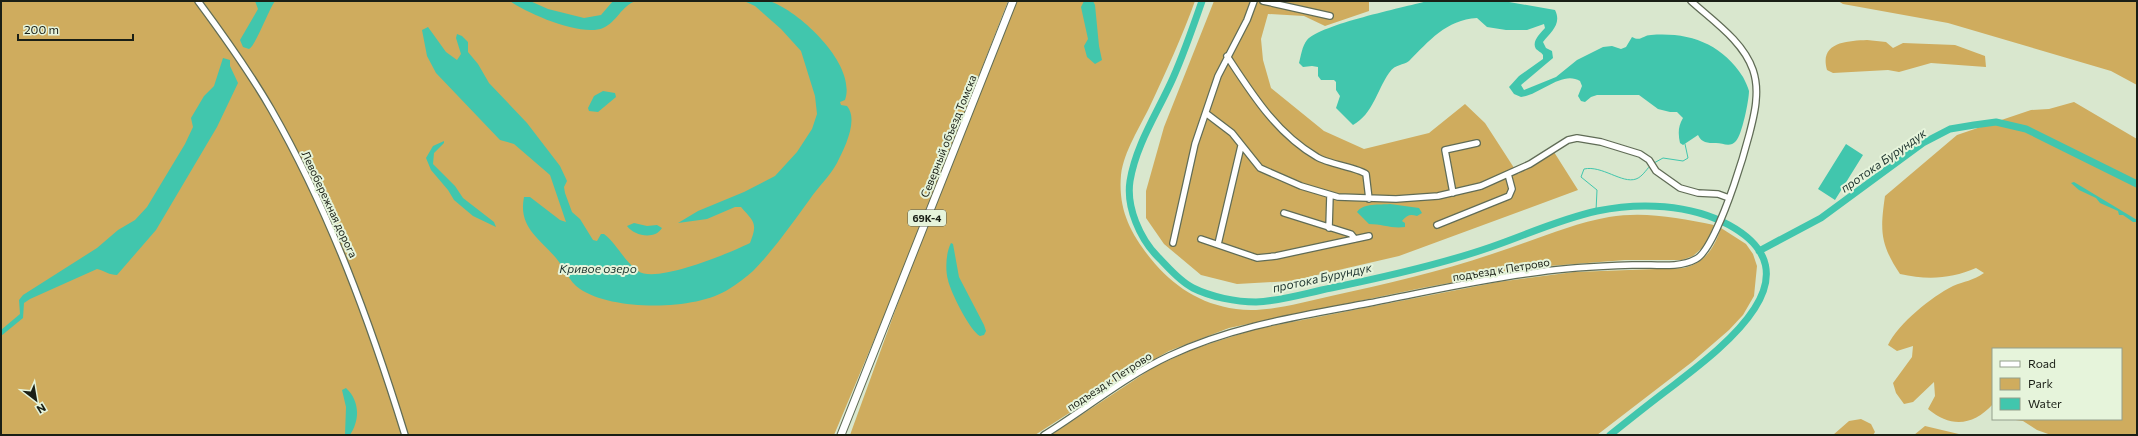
<svg xmlns="http://www.w3.org/2000/svg" width="2138" height="436" font-family="Commissioner,sans-serif">
  <rect width="100%" height="100%" fill="#d9e7ce"/>
  <path fill="#cfac5e" d="M1,1H1008L903,271L834,435H1Z
    M1017,1H1195C1182,37 1166,72 1150,106C1140,127 1124,151 1121,175C1118,209 1130,233 1151,259C1173,286 1200,304 1236,309C1267,313 1300,303 1331,296C1385,284 1439,272 1492,254C1531,242 1569,224 1609,217C1645,211 1679,218 1714,225L1709,238L1702,248L1693,256L1682,260H1625L1537,267L1422,288L1229,328L1169,351L1144,365L1035,435H850L903,289Z
    M1214,1H1369V11L1325,26L1304,16L1268,14L1261,39L1263,60L1271,88L1324,131L1364,149L1429,133L1465,104L1485,123L1518,174L1554,152L1578,190L1399,256L1291,281L1237,284L1201,275L1164,244L1146,218V191L1164,127Z
    M1838,1H2137V85L2111,71L1948,23L1843,4Z
    M1867,40L1886,42L1893,48L1903,43L1955,45L1985,56L1986,67L1931,63L1899,72L1888,70L1833,73L1827,70C1819,42 1847,41 1867,40Z
    M2074,102L2137,139V435H2051L2037,430L2023,421L2008,419H2121V349H1993V404C1973,426 1951,428 1928,409L1935,396L1934,382L1913,402L1904,404L1896,393L1893,383L1912,357L1913,346L1897,351L1888,345C1899,323 1931,297 1953,286C1965,281 1972,281 1984,273L1976,268C1951,279 1927,280 1900,274C1880,244 1880,231 1885,196L1957,135L2031,110L2049,109Z
    M1721,228L1746,244L1753,254L1757,266L1754,296L1743,315L1729,330L1692,362L1597,435H1051L1154,367L1196,348L1256,329L1498,282L1574,272L1684,268C1706,262 1714,248 1721,228Z
    M1861,419L1871,424L1875,432L1873,435H1833L1849,421Z
    M1925,426L1963,435H1914Z"/>
  <path fill="#41c6ad" d="M255,1H275C268,11 256,45 249,49L243,47L240,40L258,9Z
    M510,1H530L548,9L584,18L601,15L613,1H636C621,6 617,22 603,28C582,37 528,14 510,1Z
    M744,1C752,1 764,0 772,2C801,13 857,65 845,100L840,102L841,105L847,106C859,120 844,149 837,163C830,176 818,187 810,199C794,221 772,252 753,271C746,277 737,284 729,289C696,311 612,311 580,289C569,282 564,267 556,258C539,238 518,227 524,197H530L560,220L566,222L550,175L514,144L500,140L436,73L427,56L422,30L428,27L446,52L457,60L461,54L456,38L457,34L462,36L468,42V52L478,64L489,83L527,123L560,166L567,181L564,187L565,193L572,212L580,219L593,240L597,241L601,234H604C617,244 624,261 638,271C656,284 730,253 750,243C758,223 754,222 741,207H735L707,219L678,223L698,211L744,192L775,176L797,152L812,129L817,114L815,96L801,51L781,29L755,6Z
    M1084,1H1093L1095,5L1099,46L1102,60L1095,64L1087,57L1084,46L1088,39L1081,7Z
    M1427,1L1509,2L1555,10C1562,24 1551,32 1543,42L1546,48L1552,51L1553,58L1521,85L1524,90L1556,77L1577,60L1603,47L1612,46L1621,49L1626,47L1632,37C1641,42 1643,35 1651,35C1690,32 1722,44 1743,77C1745,81 1748,87 1749,91C1749,100 1742,135 1736,141C1730,148 1723,143 1716,143C1707,143 1702,143 1698,135L1683,145L1680,143C1678,134 1678,126 1683,118L1677,112H1670L1658,109L1639,95H1597L1591,97L1585,102L1581,101L1578,96L1582,86L1580,81C1562,70 1540,95 1521,97L1514,94L1509,87L1519,76L1543,59V55C1541,52 1538,51 1536,49C1531,41 1541,33 1545,28L1544,24L1527,30H1506L1487,27L1477,18C1446,20 1429,41 1409,61C1403,66 1396,63 1389,73C1377,90 1373,114 1353,125L1336,108L1340,96L1336,90V82L1334,80H1321L1318,76V67L1312,66L1303,67L1299,63C1301,56 1302,46 1307,40C1322,24 1402,8 1427,1Z
    M223,58L230,60V66L238,83L217,127L156,230L117,275C109,275 105,271 97,269L30,299L24,303L23,318L1,336V330L20,314L19,300L23,295L97,248L118,230L135,220L147,207L185,144L193,127L191,118L204,96L214,86Z
    M603,91L615,93L616,97L598,112L589,111L588,108L594,96Z
    M444,141V143L434,153L433,164L455,186L463,198L494,222L496,227L473,216L454,200L448,190L431,170L426,158L433,146Z
    M1846,144L1863,155L1835,200L1818,189Z
    M2074,182L2137,220V222H2133L2123,215H2119L2118,211L2100,203L2096,198L2079,190L2071,183Z
    M1390,204L1419,208L1422,213L1417,216C1410,214 1407,215 1402,221L1405,223V227C1392,229 1382,224 1369,224L1357,212C1363,203 1380,205 1390,204Z
    M634,223L647,226L657,225L662,228C655,240 634,236 627,226Z
    M951,243L953,244L959,277L984,325L986,331L984,335L980,336C970,331 950,291 948,280C945,270 946,252 951,243Z
    M346,388C360,401 360,420 350,435H345L346,407L342,390Z"/>
  <g fill="none" stroke-linecap="round" stroke-linejoin="round">
    <path stroke="#41c6ad" stroke-width="1" d="M1654,163L1663,158L1683,161L1688,158L1685,144
      M1596,211L1597,190L1581,177L1584,169C1602,165 1622,184 1636,179C1642,177 1646,170 1650,166"/>
    <path stroke="#41c6ad" stroke-width="7" d="M1202,1C1193,27 1184,53 1173,78C1158,112 1136,144 1130,181C1126,207 1140,239 1158,257C1168,267 1179,281 1193,288C1211,297 1236,302 1256,302C1281,301 1306,293 1331,288C1385,277 1439,265 1491,247C1526,235 1560,219 1597,211C1640,202 1690,204 1729,225C1822,276 1718,351 1670,388C1650,403 1630,419 1610,435
      M1759,251L1821,218L1923,143L1950,129L1974,125L1996,122L2026,129L2137,184"/>
    <g stroke="#606c56" stroke-width="8">
      <path id="minor" d="M198,1C224,36 249,71 271,109C330,212 370,322 405,435
        M1263,1L1330,16
        M1227,56C1252,94 1276,133 1317,157C1328,164 1359,168 1366,174L1369,199
        M1207,114L1232,133L1260,168L1301,186L1338,197L1396,199L1438,196L1481,186L1530,164L1568,140L1577,138L1601,142L1640,154L1649,160L1656,171L1680,188L1698,193L1718,194L1729,198
        M1453,193L1445,150L1477,143
        M1284,213L1351,234L1355,239
        M1437,225L1509,196L1512,189L1508,174
        M1329,228L1330,195
        M1201,239L1257,258L1276,256L1369,236
        M1173,243L1195,144L1218,76L1247,20L1254,1
        M1218,244L1241,146
        M1044,435C1086,409 1124,377 1169,356C1232,326 1301,316 1369,303C1426,292 1482,279 1539,272C1570,267 1602,266 1633,265C1653,264 1678,269 1696,259C1718,248 1755,126 1756,100C1757,90 1756,79 1753,70C1743,41 1713,21 1691,1"/>
    </g>
    <g stroke="#606c56" stroke-width="9">
      <path id="major" d="M841,435L1013,1"/>
    </g>
    <use href="#minor" stroke="#fff" stroke-width="5.5"/>
    <use href="#major" stroke="#fff" stroke-width="7"/>
  </g>
  <g text-anchor="middle" dominant-baseline="central" stroke-width="4" stroke-linejoin="round" paint-order="stroke">
    <rect fill="#e6f4db" stroke="#575f51" stroke-width="1" x="908" y="210" width="38" height="16" rx="3"/>
    <g font-size="10" font-weight="bold" fill="#1a1f16">
      <text x="927" y="218">69К-4</text>
    </g>
    <g font-size="11" fill="#1a1f16" stroke="#e6f4db">
      <text transform="translate(948 136) rotate(-68)">Северный объезд Томска</text>
      <text transform="translate(330 204) rotate(65)">Левобережная дорога</text>
      <text transform="translate(1501 269) rotate(-9)">подъезд к Петрово</text>
      <text transform="translate(1109 381) rotate(-33)">подъезд к Петрово</text>
    </g>
    <g font-size="12" font-style="italic" fill="#1d332e" stroke="#e6f4db">
      <text transform="translate(1883 160) rotate(-35)">протока Бурундук</text>
      <text x="598" y="268">Кривое озеро</text>
      <text transform="translate(1322 277) rotate(-12)">протока Бурундук</text>
    </g>
  </g>
  <rect width="2138" height="436" fill="none" stroke="#1a1f16" stroke-width="4"/>
  <rect x="1992" y="348" width="130" height="72" fill="#e6f4db" stroke="#949f8c"/>
  <rect x="2000" y="361" width="20" height="6" fill="#ffffff" stroke="#949f8c"/>
  <text x="2028" y="368" font-size="12" fill="#1a1f16">Road</text>
  <rect x="2000" y="378" width="20" height="12" fill="#cfac5e" stroke="#949f8c"/>
  <text x="2028" y="388" font-size="12" fill="#1a1f16">Park</text>
  <rect x="2000" y="398" width="20" height="12" fill="#41c6ad" stroke="#949f8c"/>
  <text x="2028" y="408" font-size="12" fill="#1a1f16">Water</text>
  <g transform="translate(36 400) rotate(149)" stroke="#e6f4db" stroke-width="3" paint-order="stroke">
  <path d="M0-3L7 15L0 10L-7 15Z" fill="#1a1f16"/>
  <text y="-6" font-size="11" font-weight="bold" text-anchor="middle" fill="#1a1f16">N</text>
  </g>
  <path d="M18 34v6h115v-6" fill="none" stroke="#1a1f16" stroke-width="2"/>
  <text x="24" y="34" font-size="12" fill="#1a1f16" stroke="#e6f4db" stroke-width="3" paint-order="stroke">200 m</text>
</svg>
